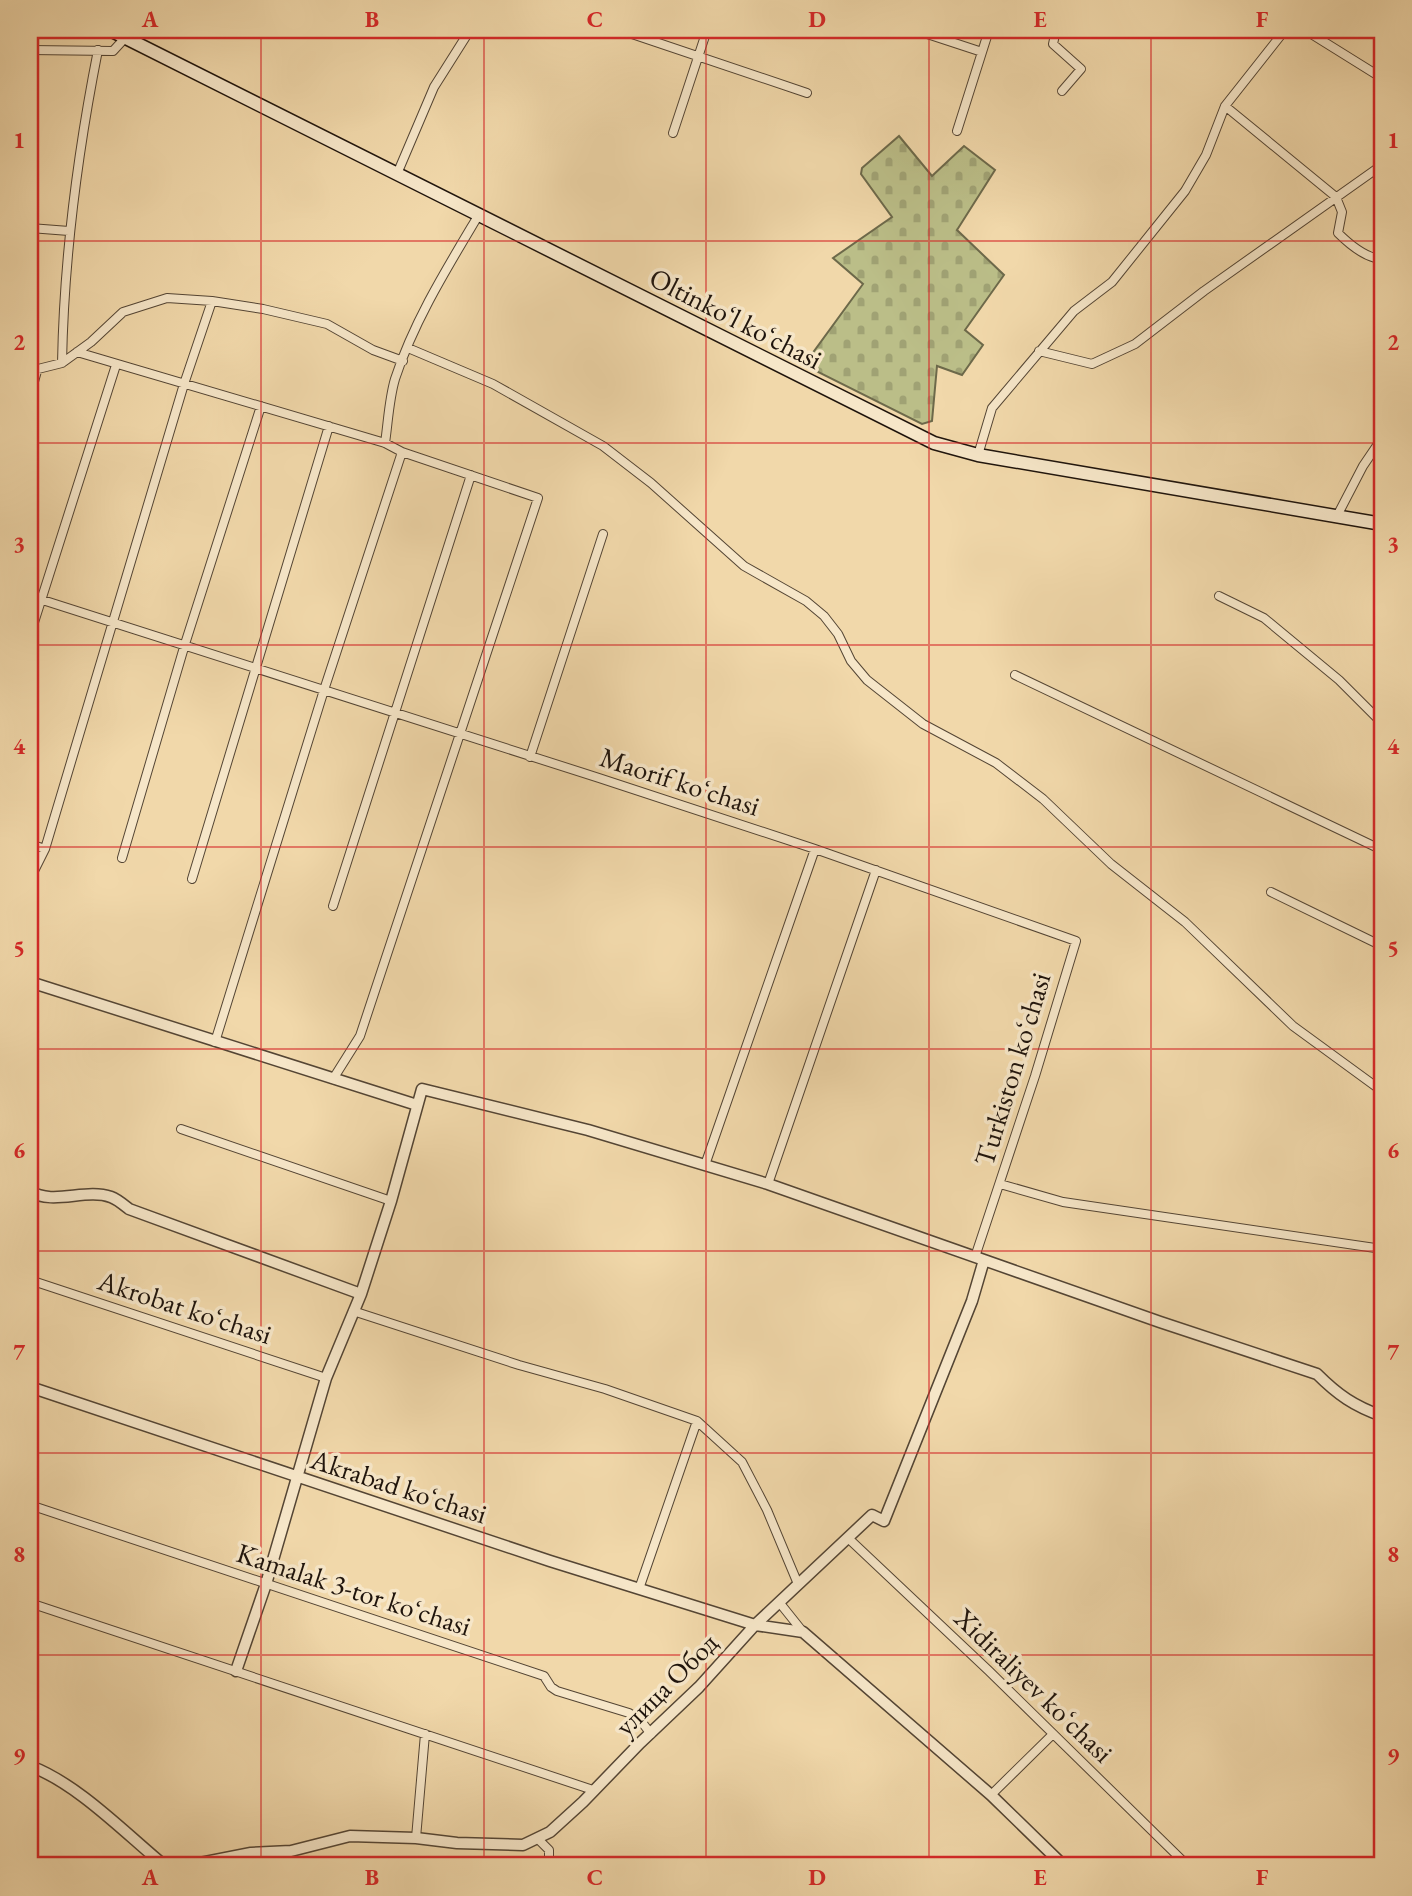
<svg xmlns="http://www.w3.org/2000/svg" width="1412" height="1896" font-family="'EB Garamond',serif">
  <defs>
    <pattern id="cemetery-stones" width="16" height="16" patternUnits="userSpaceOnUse" patternTransform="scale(1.75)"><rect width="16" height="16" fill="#bbbe88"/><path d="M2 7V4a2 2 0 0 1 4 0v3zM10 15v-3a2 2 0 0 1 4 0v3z" fill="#a0a274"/></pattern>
  </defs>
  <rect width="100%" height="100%" fill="#f1d8aa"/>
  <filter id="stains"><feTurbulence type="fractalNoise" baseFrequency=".00286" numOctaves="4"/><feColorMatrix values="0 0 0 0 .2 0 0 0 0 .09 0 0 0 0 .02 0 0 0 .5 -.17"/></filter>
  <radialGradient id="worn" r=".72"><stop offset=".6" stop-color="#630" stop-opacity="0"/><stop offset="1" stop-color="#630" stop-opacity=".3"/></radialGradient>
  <path fill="url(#cemetery-stones)" stroke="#6d694a" stroke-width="2" d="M899,136L932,176L964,146L995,170L957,230L1004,275L965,330L983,345L962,375L937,366L932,421L922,424L804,365L863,284L833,258L892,217L861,174L862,168Z"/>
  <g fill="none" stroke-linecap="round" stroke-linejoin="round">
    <g stroke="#544534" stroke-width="10">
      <path id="minor" d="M620,30L807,93
        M915,30L982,52
        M1056,30L1053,44L1081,69L1062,91
        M1305,30L1382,78
        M30,50L113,51L125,38
        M1225,106L1336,197L1342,212L1338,233C1348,243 1361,254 1375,258L1382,250
        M957,131L989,30
        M673,133L707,30
        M397,174L434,87L470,30
        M30,228L69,231
        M408,348L493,384L603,446L651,483L744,566L806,601L824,616L838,634L851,661L867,680L923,724L996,763L1043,799L1111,864L1185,922L1293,1026L1382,1091
        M1039,351L1092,364L1135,344L1204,291L1382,165
        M77,352L385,443L402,452L538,498L360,1036L333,1079
        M62,363C64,255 77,156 98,50
        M30,371L62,363L91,342L123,312L167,298L212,301L263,309L327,324L373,350L403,361
        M30,396L37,371
        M385,443C388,423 389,399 395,379C414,321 447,268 478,216
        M978,455L992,408L1074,311L1112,282L1185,191L1206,155L1225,106L1285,30
        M1337,516L1363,466L1382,438
        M30,596L599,778L815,849L1076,941L1035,1076L975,1257
        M1219,596L1264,618L1339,680L1382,723
        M30,635L116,365
        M1015,675L1382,850
        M530,757L603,534
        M30,844L45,849
        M122,858L185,644L261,406
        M30,879L45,849L184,384L212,301
        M192,879L329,426
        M1271,892L1382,946
        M333,906L471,475
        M215,1042L324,690L402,452
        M181,1129L391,1201
        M705,1165L815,849
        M768,1184L876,870
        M1000,1184L1063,1202L1382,1249
        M30,1280L326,1378
        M353,1311L519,1365L605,1389L697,1421L742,1462L767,1510L798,1584
        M30,1505L544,1676L551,1687L557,1691L629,1713L641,1721L651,1734
        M848,1538L989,1671L1188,1866
        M639,1589L697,1421
        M779,1602L803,1632
        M30,1603L593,1790
        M991,1795L1052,1735
        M416,1838L425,1734
        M537,1838L549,1850V1866"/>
    </g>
    <g stroke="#544534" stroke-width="13">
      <path id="tertiary" d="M30,982L417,1105
        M30,1191C53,1206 85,1188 111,1197C117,1199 124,1205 129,1209L361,1294
        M30,1387L550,1561L755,1625L803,1632L991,1795L1064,1866
        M236,1671L266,1584L326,1378L361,1294L391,1201L422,1089L588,1130L768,1184L1160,1322L1317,1374C1338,1395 1354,1406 1382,1416
        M30,1766C77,1783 126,1834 165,1866
        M185,1866L251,1853L291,1851L350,1836L416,1838L457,1843L523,1845L550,1832L583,1802L640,1743L699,1687L755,1625L872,1515L884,1521L972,1301L984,1260"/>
    </g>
    <g stroke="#1f140c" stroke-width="15">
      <path id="secondary" d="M110,30L934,443L978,455L1382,524"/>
    </g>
    <use href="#minor" stroke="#f6e6c8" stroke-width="8"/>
    <use href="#tertiary" stroke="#f6e6c8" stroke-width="10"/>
    <use href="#secondary" stroke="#f6e6c8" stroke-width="12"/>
  </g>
  <path fill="none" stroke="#d62828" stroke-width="2" stroke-opacity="0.55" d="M261,30V1866M484,30V1866M706,30V1866M929,30V1866M1151,30V1866M30,241H1382M30,443H1382M30,645H1382M30,847H1382M30,1049H1382M30,1251H1382M30,1453H1382M30,1655H1382"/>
  <g text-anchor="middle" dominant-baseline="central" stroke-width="7" stroke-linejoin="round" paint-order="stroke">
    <g font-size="28" fill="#1f140c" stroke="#f6e6c8">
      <text transform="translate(736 318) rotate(27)">Oltinkoʻl koʻchasi</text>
      <text transform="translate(680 781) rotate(18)">Maorif koʻchasi</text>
      <text transform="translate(1012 1069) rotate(-73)">Turkiston koʻchasi</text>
      <text transform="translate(185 1307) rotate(18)">Akrobat koʻchasi</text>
      <text transform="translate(399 1486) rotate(18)">Akrabad koʻchasi</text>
      <text transform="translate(354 1589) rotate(18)">Kamalak 3-tor koʻchasi</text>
      <text transform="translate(666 1684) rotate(-45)">улица Обод</text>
      <text transform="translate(1034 1685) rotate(44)">Xidiraliyev koʻchasi</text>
    </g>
  </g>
  <rect width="1412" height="1896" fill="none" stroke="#f1d8aa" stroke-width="77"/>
  <rect x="38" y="38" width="1336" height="1819" fill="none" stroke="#d62828" stroke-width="2.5"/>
  <g font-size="23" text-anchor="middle" font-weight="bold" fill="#d62828">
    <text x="150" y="27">A</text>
    <text x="372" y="27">B</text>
    <text x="595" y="27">C</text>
    <text x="817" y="27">D</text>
    <text x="1040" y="27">E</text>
    <text x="1262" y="27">F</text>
    <text x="19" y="148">1</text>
    <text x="1393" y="148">1</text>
    <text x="19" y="350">2</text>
    <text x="1393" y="350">2</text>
    <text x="19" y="552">3</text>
    <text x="1393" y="552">3</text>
    <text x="19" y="754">4</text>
    <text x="1393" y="754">4</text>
    <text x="19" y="956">5</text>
    <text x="1393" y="956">5</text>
    <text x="19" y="1158">6</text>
    <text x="1393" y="1158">6</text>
    <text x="19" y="1360">7</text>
    <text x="1393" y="1360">7</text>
    <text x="19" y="1562">8</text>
    <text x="1393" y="1562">8</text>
    <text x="19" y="1764">9</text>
    <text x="1393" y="1764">9</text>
    <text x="150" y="1885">A</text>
    <text x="372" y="1885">B</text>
    <text x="595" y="1885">C</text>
    <text x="817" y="1885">D</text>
    <text x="1040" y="1885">E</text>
    <text x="1262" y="1885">F</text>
  </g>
  <rect width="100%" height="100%" filter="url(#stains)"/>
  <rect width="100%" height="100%" fill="url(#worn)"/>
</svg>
